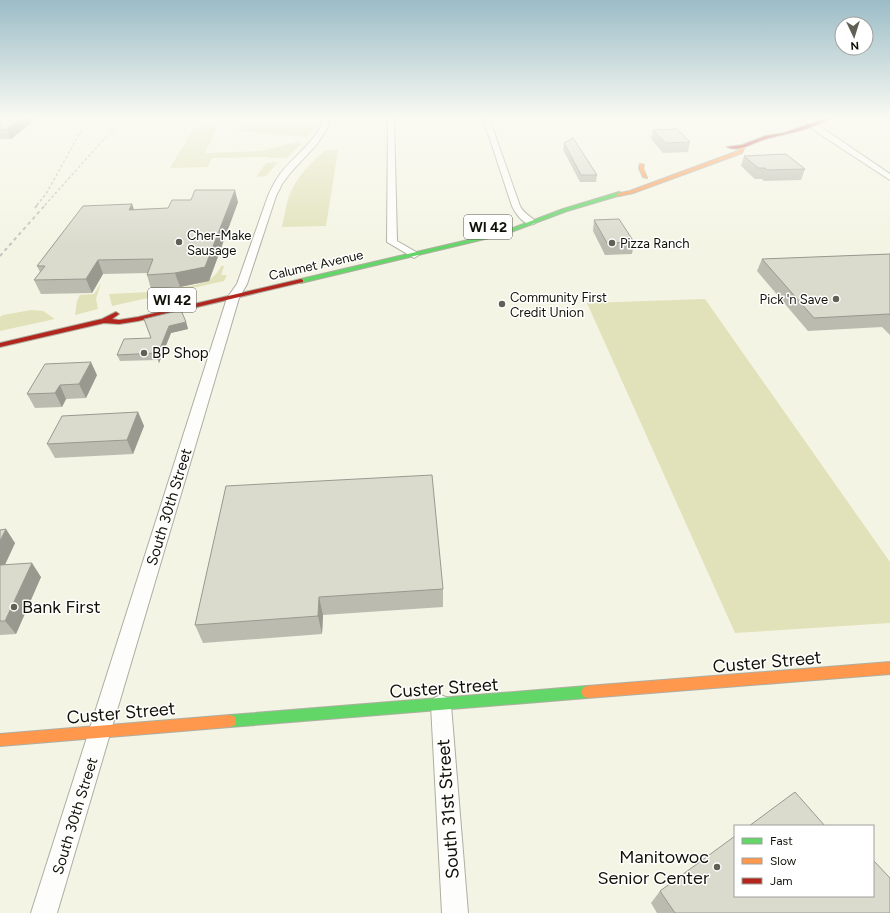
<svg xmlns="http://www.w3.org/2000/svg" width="890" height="913" font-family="Figtree,sans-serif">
  <rect width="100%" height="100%" fill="#f4f4e4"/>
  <path fill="#e1e2ba" d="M195,127H217L205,153L260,151L298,142L302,143L287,158H268V157L212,158L208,167L170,168Z
    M238,127H314L307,137L236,131Z
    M326,150H338L326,226L282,227C284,217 286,206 289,196C296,178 311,161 326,150Z
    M278,162L266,176L256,177L266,163Z
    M221,266H224L221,275H227L224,281L112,306L109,294L150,292L151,289C173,287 212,290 221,266Z
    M101,283L96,299L98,309L75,315L77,301L80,295L94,294Z
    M705,299L890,562V623L735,633L587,303Z
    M31,310L43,311L55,319L0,331V317L3,315Z"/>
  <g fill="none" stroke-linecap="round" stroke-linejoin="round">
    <g stroke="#aeaea2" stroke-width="2">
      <path id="street" d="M324,118H330L328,127L317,144L291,172L282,184L276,196L247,284L239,298L57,913H31L227,298L237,284L268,196C271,189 275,181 280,174C295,155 316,142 324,118Z
        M388,118H394L397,241L418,253L419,255L414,258L387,242Z
        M483,118H489L520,206C524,214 531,216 536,222L534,224C524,226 516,214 512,206Z
        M802,118H809L824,129L890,174V180L818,133Z
        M441,695L448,698L451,705L468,913H442L431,705L434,698Z"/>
    </g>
    <g stroke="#aeaea2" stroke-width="2">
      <path id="fast" d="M619,192L621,193V195L567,211L506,234L301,283L298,281L301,279L502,232L563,209Z
        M587,686L591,688L593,692L591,696L587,698L230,727L225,725L224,721L225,717L230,715Z"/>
    </g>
    <g stroke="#aeaea2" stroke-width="2">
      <path id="slow" d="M741,145L745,146L742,153L633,193L619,196L616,194L630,191L738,151Z
        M640,164L644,165L643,168L647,178L643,177L639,168Z
        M890,662V674L587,698L583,696L581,692L583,688L587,686Z
        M230,715L235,717L236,721L235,725L230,727L0,746V734Z"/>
    </g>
    <g stroke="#aeaea2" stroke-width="2">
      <path id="jam" d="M826,118H831C814,129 788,133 769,138C756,141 739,153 727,147L742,145L765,136L784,133Z
        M301,279L303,280V282L138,321L119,324L104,323L0,347V343L102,319L116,312L119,314L112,319L119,320L138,317Z"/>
    </g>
    <use href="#street" fill="#fdfdfb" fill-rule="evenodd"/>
    <use href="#fast" fill="#63d668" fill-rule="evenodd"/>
    <use href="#slow" fill="#ff974d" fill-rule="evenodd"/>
    <use href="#jam" fill="#b3261e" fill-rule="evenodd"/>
    <path stroke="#c4c4bf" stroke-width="1.5" stroke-dasharray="2.5 2.5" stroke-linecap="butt" d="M37,205L46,194L88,118
      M45,205L123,118"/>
    <path stroke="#c4c4bf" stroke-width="2" stroke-dasharray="3.5 3.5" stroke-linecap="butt" d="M35,208L38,204
      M0,256L46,204"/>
  </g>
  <path fill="#bbbbb0" d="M0,118H37L11,139H0Z
    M653,130L690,142L688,152L663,153L651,139Z
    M564,143L597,175L596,182H580L563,150Z
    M744,156L805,169L801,180L764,181L762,179H755L741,166Z
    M238,202L209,281L180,287L151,289L147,275L148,273L103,274L92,293L41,294L34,280L40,272L37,266L132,204L134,209L168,208Z
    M594,220L634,242L632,254L605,255L593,231Z
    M890,254V335L882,327L808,331L757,271L762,259Z
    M186,322L188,329L171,333L159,363L158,360L120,361L117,355Z
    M97,375L86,398L66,399L62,407L35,408L27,394Z
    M138,412L144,426L133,454L55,458L47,444Z
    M226,486L443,589V607L323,615L322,634L203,643L195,625Z
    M0,530L15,543L5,565L41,577L16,634L0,635Z
    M660,891L890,913H657L651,903Z"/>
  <path fill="#999990" d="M22,118H37L11,139L7,129Z
    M235,190L238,202L209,281L180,287L175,273Z
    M132,204L136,217L129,210Z
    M98,260L103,274L92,293L86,279Z
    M186,322L188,329L171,333L159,363L157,356L169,326Z
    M91,362L97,375L86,398L79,384Z
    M60,385L66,399L62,407L55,393Z
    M138,412L144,426L133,454L127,440Z
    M6,529L15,543L0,575V541Z
    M32,563L41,577L16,634L5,621Z
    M319,597L323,615L322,634L318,616Z"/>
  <path fill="#dadacd" stroke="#999990" d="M0,118H22L7,129L0,130Z
    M677,129L690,142L666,143L653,130Z
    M573,138L597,175H581L564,143Z
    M786,154L805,169L767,170L765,168H758L744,156Z
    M195,190H235L205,267L175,273L147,275L153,259L98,260L86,279L34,280L45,266H37L83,206L132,204L129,210L168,208L172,200H191Z
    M619,219L634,242L607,243L594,220Z
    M890,254V315L889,314L814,318L762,259Z
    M181,310L186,322L169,326L157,356L156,353L117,355L124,339L151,338L144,319Z
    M91,362L79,384L60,385L55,393L27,394L45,364Z
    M138,412L127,440L47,444L62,416Z
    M432,475L443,589L319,597L318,616L195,625L226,486Z
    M6,529L0,541V530Z
    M32,563L5,621H0V565Z
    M795,792L825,826H749Z
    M735,836V896H873V860L890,878V913H675L660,891Z"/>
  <linearGradient id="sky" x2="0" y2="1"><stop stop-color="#9bbcc6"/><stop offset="0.48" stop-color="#fafaf3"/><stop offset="1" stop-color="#fafaf3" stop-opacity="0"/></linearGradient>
  <rect width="890" height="246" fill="url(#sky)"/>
  <g fill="#606054" stroke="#fff" stroke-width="1.5">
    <circle cx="179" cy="242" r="4"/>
    <circle cx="612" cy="243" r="4"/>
    <circle cx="836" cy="299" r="4"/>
    <circle cx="502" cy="304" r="4"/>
    <circle cx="144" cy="353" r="4"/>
    <circle cx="14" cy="607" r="4"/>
    <circle cx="717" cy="867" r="4"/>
  </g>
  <g text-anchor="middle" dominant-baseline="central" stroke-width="3" stroke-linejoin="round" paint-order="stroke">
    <g font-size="13" fill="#111107" stroke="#fff" text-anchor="start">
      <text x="187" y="235">Cher-Make<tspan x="187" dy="15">Sausage</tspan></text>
      <text x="620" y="243">Pizza Ranch</text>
      <text x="510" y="297">Community First<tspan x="510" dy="15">Credit Union</tspan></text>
      <text x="828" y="299" text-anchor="end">Pick 'n Save</text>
    </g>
    <g font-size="13" fill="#111107" stroke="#fff">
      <text transform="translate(316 265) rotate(-13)">Calumet Avenue</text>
    </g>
    <g fill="#fff" stroke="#585851" stroke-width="1">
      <rect x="464" y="215" width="48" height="24" rx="3"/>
      <rect x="148" y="288" width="48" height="24" rx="3"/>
    </g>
    <g font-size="14" font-weight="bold" fill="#111107">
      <text x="488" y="227">WI 42</text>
      <text x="172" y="300">WI 42</text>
    </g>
    <g font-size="15" fill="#111107" stroke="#fff" text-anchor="start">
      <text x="152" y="353">BP Shop</text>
    </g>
    <g font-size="15" fill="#111107" stroke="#fff">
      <text transform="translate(169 507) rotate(-73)">South 30th Street</text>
      <text transform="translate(75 816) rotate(-73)">South 30th Street</text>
    </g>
    <g font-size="18" fill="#111107" stroke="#fff" text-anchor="start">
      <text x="22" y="607">Bank First</text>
      <text x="709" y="857" text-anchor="end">Manitowoc<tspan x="709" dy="21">Senior Center</tspan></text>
    </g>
    <g font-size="18" fill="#111107" stroke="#fff">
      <text transform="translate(767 662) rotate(-5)">Custer Street</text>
      <text transform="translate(444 688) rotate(-4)">Custer Street</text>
      <text transform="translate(121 713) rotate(-5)">Custer Street</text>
      <text transform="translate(448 809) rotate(-94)">South 31st Street</text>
    </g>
  </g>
  <rect x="734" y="825" width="140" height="72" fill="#ffffff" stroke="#a0a09c"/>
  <rect x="742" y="838" width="20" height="6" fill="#63d668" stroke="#a0a09c"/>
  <text x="770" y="845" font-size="12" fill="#111107">Fast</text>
  <rect x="742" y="858" width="20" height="6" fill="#ff974d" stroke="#a0a09c"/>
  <text x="770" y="865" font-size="12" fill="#111107">Slow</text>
  <rect x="742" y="878" width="20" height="6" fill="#b3261e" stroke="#a0a09c"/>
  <text x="770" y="885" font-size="12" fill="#111107">Jam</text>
  <g transform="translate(854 36) rotate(176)"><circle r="19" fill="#ffffff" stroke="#a0a09c"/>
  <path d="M0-3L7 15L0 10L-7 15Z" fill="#606054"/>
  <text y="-6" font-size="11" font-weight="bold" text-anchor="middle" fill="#111107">N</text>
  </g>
</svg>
